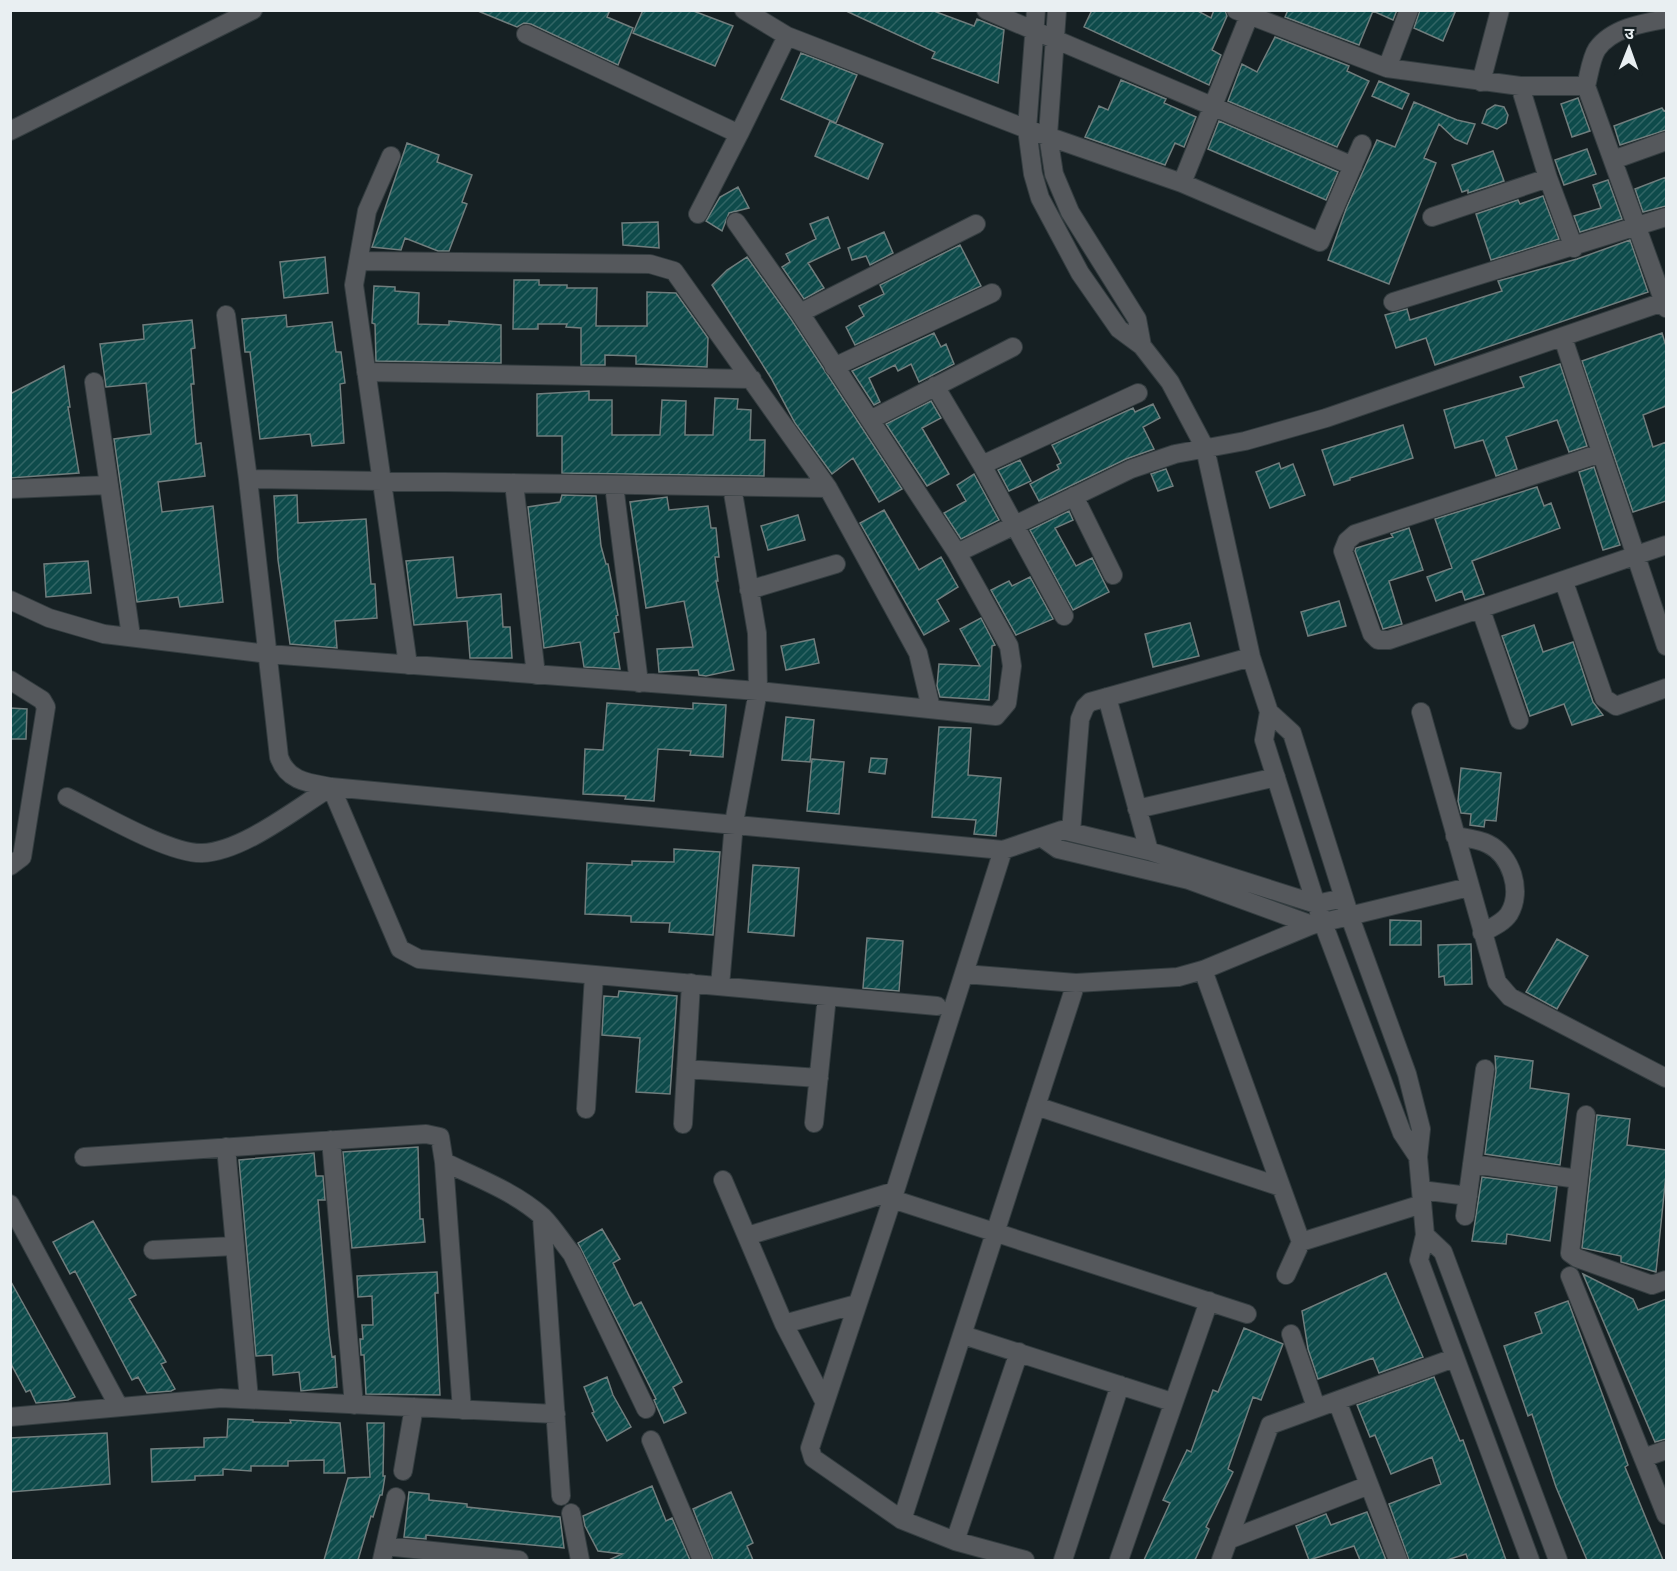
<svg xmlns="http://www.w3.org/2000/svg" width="1677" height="1571" font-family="Commissioner,'Noto Sans Devanagari',sans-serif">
  <defs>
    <pattern id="building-hatch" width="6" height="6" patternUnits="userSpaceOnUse" patternTransform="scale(1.5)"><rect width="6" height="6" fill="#0e4b4b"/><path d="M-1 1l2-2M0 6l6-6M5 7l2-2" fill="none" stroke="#316565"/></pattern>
  </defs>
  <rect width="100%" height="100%" fill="#162023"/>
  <path fill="url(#building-hatch)" stroke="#707d7d" stroke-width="1.5" d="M610,10L607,17L633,28L618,65L531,24L524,23L517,27L478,11Z
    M643,10H691L733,26L715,66L633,33Z
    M844,10H931L974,26L977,19L1004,30L998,83L932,58L935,52Z
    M1092,10H1196L1211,18L1214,10H1225L1227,16L1212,50L1221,55L1209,85L1084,27Z
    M1288,10H1397L1393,20L1373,11L1359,45L1285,17Z
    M1420,10H1456L1443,41L1414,28Z
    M1275,37L1349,66L1347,71L1369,81L1337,147L1228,101L1242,64L1257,72Z
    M801,53L857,75L836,123L781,99Z
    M1121,80L1166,99L1164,103L1196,117L1184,147L1175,143L1165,165L1085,137L1099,106L1108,110Z
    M1379,81L1409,94L1402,109L1372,96Z
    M1578,98L1590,131L1572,137L1561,104Z
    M1414,102L1457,120L1475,124L1467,144L1455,139L1439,124L1424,158L1436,163L1389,284L1328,260L1346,209L1377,140L1395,147Z
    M1495,105L1504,107L1508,115L1506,123L1497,129L1482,123L1487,110Z
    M1662,108L1664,111L1666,110V130L1620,145L1614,126Z
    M830,121L883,144L868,179L815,156Z
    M1219,121L1338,172L1326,200L1208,149Z
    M407,143L439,155L437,162L472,175L462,202L467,204L449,251H438L405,238L401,250L372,247Z
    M1587,149L1596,174L1564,185L1555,160Z
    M1493,151L1504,181L1468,193V190L1462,192L1452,165Z
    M1666,177V206L1643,212L1635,189Z
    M1608,180L1622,219L1580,232L1574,216L1601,208L1593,185Z
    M738,187L749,208L729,213L722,231L706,221L720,197Z
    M1543,196L1559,239L1491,260L1476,214L1518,200L1520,204Z
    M828,217L840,248L808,263L824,288L804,299L782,267L790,262L786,254L816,239L810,224Z
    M658,222L659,248L623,245L622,223Z
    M884,232L893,253L870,265L866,256L852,260L848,248Z
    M1630,240L1648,292L1435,365L1426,338L1396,348L1385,315L1407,309L1410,320L1502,291L1498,281L1577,259Z
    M960,245L981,286L855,345L846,327L864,316L859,306L884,294L880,285Z
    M325,257L328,293L284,298L280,262Z
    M747,257L791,319L902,489L879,502L853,458L832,474L795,423L771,378L712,285L727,270Z
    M514,280H539V285H567V288H597L596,326H647V292L676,293L708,338L707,367L636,364V356L605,355V365H581V328L566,327L567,324H538V329H513Z
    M374,286L395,287V291L419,293L418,324L449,325V321L501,325V363L376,361L375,324L372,323Z
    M286,315L287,327L332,322L336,352H341L345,383L340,384L344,443L312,446L310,434L260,439L250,352H245L242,319Z
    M192,320L195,348L191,349L194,384H191L196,444L201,443L205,476L158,482L162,512L213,506L223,602L180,607L178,597L137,602L114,439L151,434L146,383L106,387L100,344L144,339L143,325Z
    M934,333L941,347L946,344L954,364L919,382L911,364L898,371L895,365L869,378L880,402L874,405L852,371Z
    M1662,333L1666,346V406L1643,415L1653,447L1666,442V501L1633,512L1582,361Z
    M1560,364L1587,446L1569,452L1557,420L1506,437L1517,469L1496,476L1483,440L1455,448L1444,410L1524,387L1520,377Z
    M64,366L70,407H68L79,473L10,478V394Z
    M589,391V400H612V435H660L662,400L686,401L685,435H713L715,398L738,399L737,409L751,410L750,440H765L764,476L562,473V436H537V394Z
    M931,401L941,418L922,428L949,474L927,486L886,424Z
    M1153,404L1160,418L1143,427L1154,449L1126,459L1039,501L1030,484L1059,469L1057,465L1061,463L1052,445L1133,408L1135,412Z
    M1403,425L1413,458L1350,478V480L1334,485L1322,450Z
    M1020,460L1031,481L1009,491L998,470Z
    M1279,463L1281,469L1293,464L1305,495L1270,508L1256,472Z
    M1594,467L1620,545L1603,550L1579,472Z
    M1166,469L1173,486L1158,491L1151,474Z
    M974,474L999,520L961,539L944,513L966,501L957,485Z
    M1537,487L1544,506L1551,503L1560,528L1472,561L1484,594L1465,600L1462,591L1436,601L1427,577L1452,568L1435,519Z
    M297,495L298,523L366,519L371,584H375L377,618L335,621L337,648L290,644L278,560L274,496Z
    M562,495L596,496L601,546L606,564H608L618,615L616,616L619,632L614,633L620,669L584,667L580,642L544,648L528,507L560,502Z
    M667,497L669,510L708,506L711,528H716L719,557H715L718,581H716L734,670L706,676L699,675L698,670L659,672L657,649L693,647L684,601L646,608L630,502Z
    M884,510L919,570L941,557L958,587L937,600L949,621L924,635L860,523Z
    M1069,511L1073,520L1055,528L1076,566L1092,558L1109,592L1073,610L1030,530Z
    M798,515L805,540L768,550L761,526Z
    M1409,528L1423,570L1389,581L1402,624L1383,629L1355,551L1356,548L1393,537L1391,534Z
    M453,557L457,598L501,594L503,627H510L512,658H470L467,621L414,625L406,561Z
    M88,561L91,593L46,597L44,564Z
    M1030,577L1053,619L1016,635L991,590L1009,581L1012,586Z
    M1339,601L1346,626L1308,636L1301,612Z
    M981,618L995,645L992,646L989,700L940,697L937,686L939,664L980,666L960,629Z
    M1190,623L1199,656L1153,667L1145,634Z
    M1534,625L1543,652L1573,642L1593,702L1603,715L1572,725L1564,704L1530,716L1502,636Z
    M814,639L819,663L786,670L781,646Z
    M607,703L693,709V703L726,705L723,757L690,755L691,751L658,749L654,801L625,799L626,796L583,794L585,749L603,750Z
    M10,708L27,709L26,739H10Z
    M786,717L814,720L810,762L782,760Z
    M939,727L971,728L968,775L1001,778L996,836L974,834L976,820L932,817Z
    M871,758L887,759L885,774L869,772Z
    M812,759L844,762L839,814L807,811Z
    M1461,768L1501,773L1496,821L1485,820L1484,827L1470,825L1471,814L1461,813L1458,801Z
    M674,849L720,852L713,935L669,932L670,923L631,922V916L585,914L587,863L632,865V861L674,862Z
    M753,865L799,868L794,936L748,932Z
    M1390,920L1421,921V945H1390Z
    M867,938L903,941L899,991L863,988Z
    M1557,939L1588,956L1557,1009L1526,992Z
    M1471,944L1472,984L1445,985L1444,976L1439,977L1438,945Z
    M619,991L677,996L670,1094L636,1092L640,1038L602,1035L604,996L618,997Z
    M1495,1056L1533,1061L1530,1088L1569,1094L1560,1165L1485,1154L1496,1071Z
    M1597,1115L1630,1119L1627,1145L1666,1150V1175L1656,1272L1621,1262V1256L1582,1248Z
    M418,1147L420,1219H423L425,1242L352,1248L343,1152Z
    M314,1153L316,1176H323L325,1200H318L329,1333L332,1357L335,1356L337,1387L301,1391L299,1372L273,1375L272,1355L256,1356L239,1160Z
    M1482,1177L1557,1187L1550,1241L1507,1234L1506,1244L1472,1241Z
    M93,1221L136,1295L129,1299L166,1362L161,1364L175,1389L171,1391L147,1393L138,1377L132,1380L75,1271L70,1274L53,1242Z
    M602,1229L620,1259L613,1263L634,1306L641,1302L682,1382L673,1387L686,1413L664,1423L654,1400L656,1399L578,1243Z
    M437,1272L438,1293H435L440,1395L366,1394L364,1355H361L360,1339H363L362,1325H373L372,1296L358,1297L357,1276Z
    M1386,1273L1423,1357L1379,1373L1373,1358L1318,1379L1308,1349L1302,1311Z
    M1583,1274L1633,1299L1638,1310L1666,1299V1439L1655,1442Z
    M10,1280L75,1397L68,1400L36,1403L30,1390L26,1392L10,1362Z
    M1568,1301L1618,1437L1628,1465L1625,1467L1663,1560H1587L1556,1487L1532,1414L1528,1416L1504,1346L1542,1333L1535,1313Z
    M1244,1328L1283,1344L1261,1400L1253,1397L1228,1469L1233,1472L1206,1527L1209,1529L1195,1560H1144L1170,1503L1163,1500L1187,1450L1191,1452L1213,1390L1218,1392Z
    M607,1377L613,1395L631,1427L607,1441L592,1413L594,1412L584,1387Z
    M1434,1377L1460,1441L1463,1440L1506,1560H1468L1466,1554L1447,1560H1409L1389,1504L1441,1484L1432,1457L1391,1474L1375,1435L1370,1437L1357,1405Z
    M228,1419L253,1420V1422L291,1423L290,1420L340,1423L345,1473H324V1460L288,1461V1466H251V1471L223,1469V1475L195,1476V1480L152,1482L151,1449L204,1447V1438L227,1437Z
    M367,1423H384L383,1476H385L382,1495H380L373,1517L371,1516L358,1560H324L348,1478L370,1477Z
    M107,1433L110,1484L10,1492V1438Z
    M652,1486L666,1521L672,1518L690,1560H609L622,1554L598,1551L585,1526L583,1516Z
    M409,1492L429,1494V1500L467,1504V1507L560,1517L564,1548L426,1535V1539L404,1537Z
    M731,1492L753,1543L747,1546L753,1560H713L693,1509Z
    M1367,1512L1386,1560H1360L1354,1546L1309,1560L1296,1526L1326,1514L1331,1525Z"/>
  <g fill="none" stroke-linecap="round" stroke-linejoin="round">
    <g stroke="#343d40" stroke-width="20">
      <path id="minor" d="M744,10L787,36L1027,129L1182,183L1249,16
        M986,10L1353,166
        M1036,10L1027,129L1033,174L1040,198L1080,273L1119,329L1142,346L1170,382L1205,448L1251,657L1269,712L1264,740L1316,904L1402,1133L1418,1157
        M1057,10L1048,135L1054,174L1070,212L1137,319L1142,346
        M1236,10L1387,68L1520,86H1586
        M1666,19C1643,23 1612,28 1597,49C1591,58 1589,75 1586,86L1666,308
        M526,34L739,134L787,36
        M1387,68L1409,10
        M1481,82L1500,10
        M1520,86L1548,178L1574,248
        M10,131L253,10
        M391,156L367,211L354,285L408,665
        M1613,160L1666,141
        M1182,183L1320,242L1362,144
        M698,214L739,134
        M1432,217L1548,178
        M358,261L650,264L674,271L828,488L918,653L931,708
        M1393,302L1666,217
        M800,313L976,224
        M226,315L248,479L279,757C287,781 308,783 331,787L1003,850L1062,830L1149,851L1316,904L1344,898
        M1563,338L1666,646
        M834,367L992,293
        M366,372L752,379
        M94,382L131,636
        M935,386L982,465L1064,616
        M870,420L1013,347
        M1601,453L1355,534L1347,541L1343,551L1372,634L1378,640H1389L1666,545
        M982,465L1138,393
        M248,479L828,488
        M514,483L536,675
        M614,485L639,683
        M10,489L109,485
        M1074,496L1113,575
        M957,553L1131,469L1175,454L1245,441L1326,418L1666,301
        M1564,582L1604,698L1616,706L1666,688
        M749,590L836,564
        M10,600L49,618L104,634L268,654L758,691L996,716L1007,703L1012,666L1009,646L957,553L800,313L736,222
        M1481,610L1519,720
        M10,680L42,700L46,707L22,857L10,866
        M1107,697L1149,851
        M1269,712L1292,733L1350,917L1407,1074L1421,1129L1418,1157L1425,1235L1419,1260L1530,1560
        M1421,712L1497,982L1510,997L1666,1078
        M67,797C100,813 169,854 202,853C242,852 297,808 331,787L400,949L419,959L937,1006
        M1137,809L1276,777
        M1071,832L1080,719L1085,707L1090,702L1251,657
        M1455,836C1466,838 1478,839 1488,844C1511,855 1523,891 1509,914C1503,923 1491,928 1482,933
        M1041,837L1058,849L1189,880L1312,925
        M1003,850L895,1191L810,1448L813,1458L902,1520L955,1541L1025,1560
        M1203,970L1301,1242
        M964,974L1076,983L1178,977L1203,970L1312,925L1469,887
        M720,986L734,823L758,691L757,633L732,487
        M686,1069L819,1078
        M1036,1106L1281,1187
        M586,1109L594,975
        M1586,1115L1570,1253L1577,1258L1652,1285L1666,1280
        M814,1123L827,996
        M683,1124L691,983
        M331,1140L354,1405
        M226,1147L249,1399
        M84,1157L426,1134L440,1137L444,1162L462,1410
        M444,1162C478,1178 515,1192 543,1217C554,1228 562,1242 572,1254L646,1409
        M1472,1164L1578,1179
        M723,1180L784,1324L824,1401
        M1421,1190L1468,1196
        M892,1199L1247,1314
        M10,1204L119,1407
        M1465,1216L1485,1069
        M542,1217L561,1496
        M1425,1235L1443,1252L1558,1560
        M747,1236L895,1191
        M153,1250L235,1246
        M1286,1275L1301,1242L1422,1204
        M1570,1276L1666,1515
        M784,1324L857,1304
        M1291,1334L1316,1407
        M963,1335L1172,1402
        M1337,1401L1398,1560
        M10,1417L221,1398L556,1414
        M651,1440L702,1560
        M1643,1458L1666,1450
        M403,1471L414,1407
        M571,1513L580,1560
        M902,1520L1076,983
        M1228,1540L1369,1485
        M955,1541L1019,1352
        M385,1546L519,1560
        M382,1560L396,1497
        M1063,1560L1120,1385
        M1119,1560L1209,1301
        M1221,1560L1270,1425L1454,1358"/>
    </g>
    <use href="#minor" stroke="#55585c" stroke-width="18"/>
  </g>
  <rect width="1677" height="1571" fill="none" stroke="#e9eff2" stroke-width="24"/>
  <g transform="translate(1629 48) rotate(1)" stroke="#162023" stroke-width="4.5" paint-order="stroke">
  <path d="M0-4.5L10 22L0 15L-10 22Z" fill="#e9eff2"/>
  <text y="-9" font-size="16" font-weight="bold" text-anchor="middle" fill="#e9eff2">उ</text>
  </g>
</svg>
